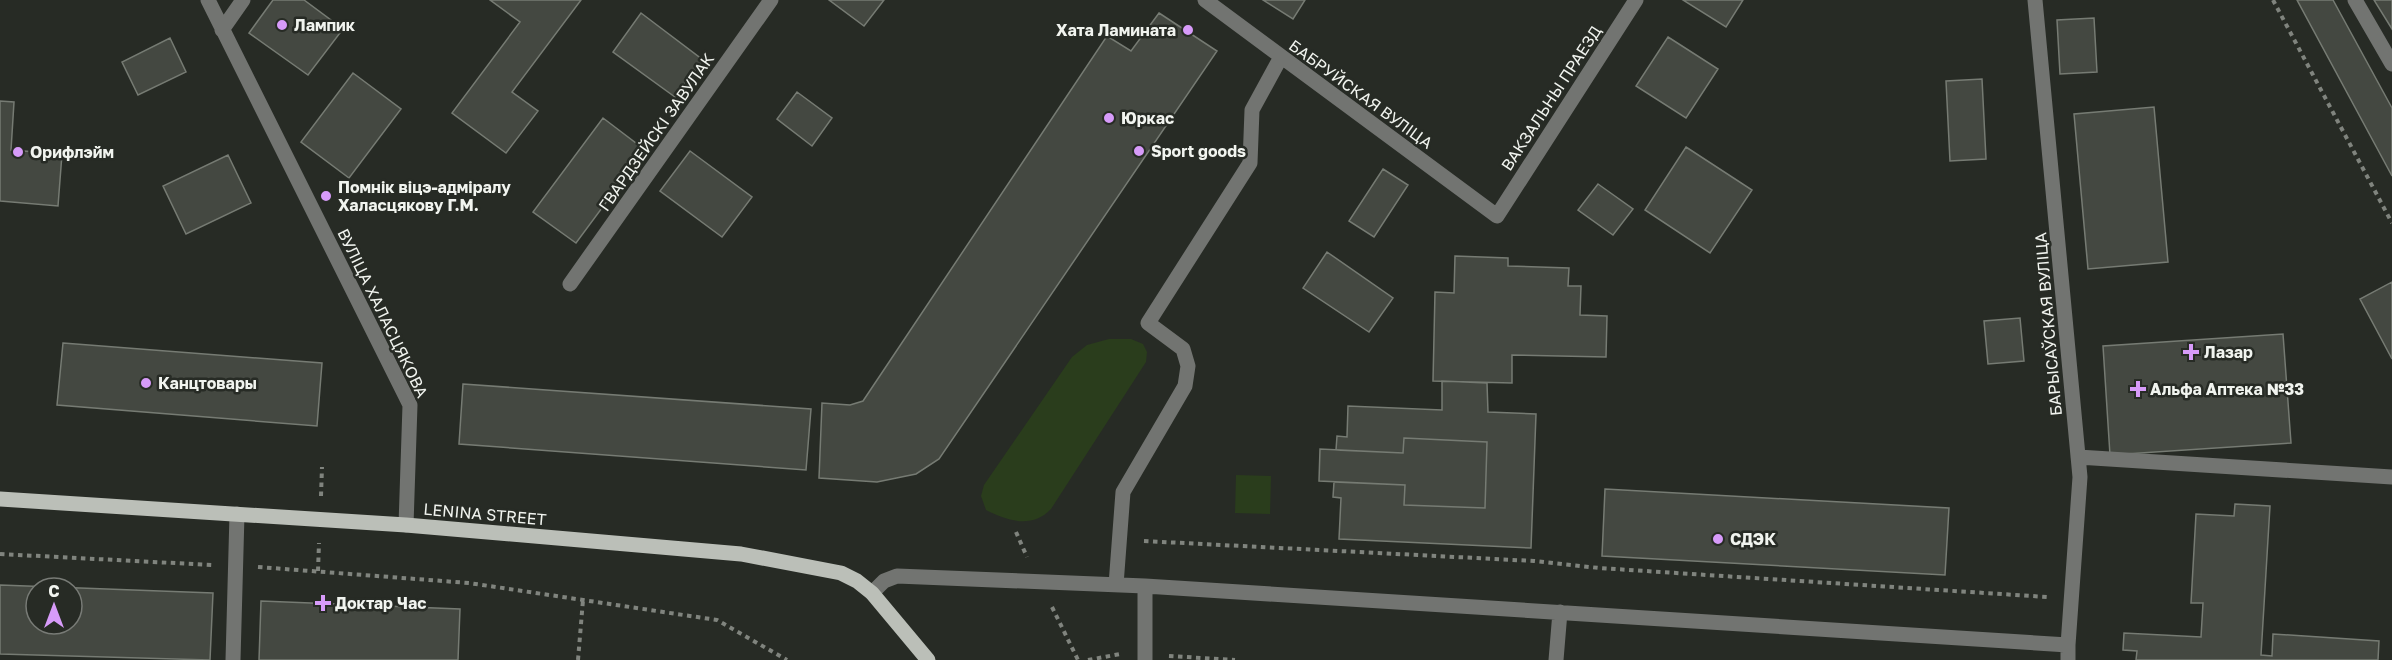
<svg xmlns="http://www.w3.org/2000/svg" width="2392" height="660" font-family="'Golos Text',sans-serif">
  <rect width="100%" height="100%" fill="#272b25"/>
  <path fill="#2a3d1c" d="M1109,339H1131L1143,344L1147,352L1146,362L1051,509C1032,529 1008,521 986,510L981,496L984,485L1072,357L1087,345Z
    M1236,475L1271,476L1270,514L1235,513Z"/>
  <path fill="#444841" stroke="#767b73" stroke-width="1.5" fill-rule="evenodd" d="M273,0H304L343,29L308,75L249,33Z
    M490,0H581L512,92L538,111L506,153L452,113L520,22Z
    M829,0H884L864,26Z
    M1263,0H1305L1293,19Z
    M1683,0H1743L1726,27Z
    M2297,0H2333L2392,108V176Z
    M2374,0H2392V29Z
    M641,13L703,60L675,97L613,52Z
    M1159,13L1217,51L939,459L916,474L877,482L819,478L822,403L850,405L863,401L1107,36L1131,51Z
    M2094,18L2097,72L2060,74L2057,20Z
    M1668,37L1718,69L1686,118L1636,86Z
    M170,38L186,72L138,95L122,62Z
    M353,73L401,109L349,178L301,142Z
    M1982,79L1986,159L1950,161L1946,81Z
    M797,92L832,118L812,146L777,119Z
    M0,101L14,102L11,150L62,154L58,206L0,201Z
    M2154,107L2168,262L2088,269L2074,114Z
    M603,118L645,150L576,243L533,212Z
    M1686,147L1752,190L1710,253L1645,210Z
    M690,151L752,197L722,237L660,191Z
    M228,155L251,203L186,234L163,186Z
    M1383,169L1408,185L1374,237L1349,221Z
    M1598,184L1633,209L1613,235L1578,210Z
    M1327,252L1393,298L1369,332L1303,288Z
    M1455,256L1508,258V266L1569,268L1568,286H1581L1580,315L1607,316L1606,357L1512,355V383L1433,381L1435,292L1454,293Z
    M2392,282V359L2360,299Z
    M2020,318L2024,361L1988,364L1984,321Z
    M2283,334L2291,443L2110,455L2103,346Z
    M63,343L322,363L317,426L57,405Z
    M1442,381L1487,383L1488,412L1536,414L1531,548L1339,539L1341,498L1333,497L1334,482L1405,485L1404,505L1485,508L1487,442L1404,438L1403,453L1336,450L1337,436L1347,437L1348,406L1442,410Z
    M463,384L811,409L806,470L459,444Z
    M1404,438L1487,442L1485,508L1404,505L1405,485L1319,481L1320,449L1403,453Z
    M1605,489L1949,508L1945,575L1602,556Z
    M2235,504L2270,506L2261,655L2272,656L2273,634L2379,641L2378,660H2136L2137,651L2123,650L2124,633L2201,637L2203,603H2191L2196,514L2234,516Z
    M0,585L213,593L210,660L0,654ZM36,588H72V624H36Z
    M261,601L460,609L458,660H259Z"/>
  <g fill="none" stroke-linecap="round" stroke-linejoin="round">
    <path stroke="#80847e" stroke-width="4" stroke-dasharray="4.5 4.5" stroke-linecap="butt" d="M2273,0L2392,223
      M321,496L322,467
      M1016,532L1027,557
      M1144,541L1534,561L1599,568L2047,597
      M0,554L212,565
      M258,567L469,583L717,620L787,660
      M318,571L319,543
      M1052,607L1078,660
      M1169,656L1235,660
      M578,660L583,600
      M1088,660L1120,654"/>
    <path stroke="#727471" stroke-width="15" d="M208,0L410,405L406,525
      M1205,0L1497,216L1636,0
      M2035,0L2080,477L2068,645
      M2355,0L2392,64
      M222,30L243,0
      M570,284L771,0
      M2078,457L2392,477
      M1116,585L1123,492L1185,386L1188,366L1183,349L1148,323L1250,163L1252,110L1281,57
      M1145,586V660
      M872,593L884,581L897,576L1145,586L2068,645V660
      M233,660L237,514
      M1556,660L1560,612"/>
    <path stroke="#bbbfb8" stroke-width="15" d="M0,499L406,525L741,554L841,573L857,581L872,593L928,660"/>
  </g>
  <g fill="#d79bf9" stroke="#272b25" stroke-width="2">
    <circle cx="282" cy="25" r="6"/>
    <circle cx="1188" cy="30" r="6"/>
    <circle cx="1109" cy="118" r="6"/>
    <circle cx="1139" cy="151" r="6"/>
    <circle cx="18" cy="152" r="6"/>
    <circle cx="326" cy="196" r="6"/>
    <path d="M2188 343h6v6h6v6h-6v6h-6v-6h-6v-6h6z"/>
    <circle cx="146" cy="383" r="6"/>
    <path d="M2135 380h6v6h6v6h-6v6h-6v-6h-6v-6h6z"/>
    <circle cx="1718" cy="539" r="6"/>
    <path d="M320 594h6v6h6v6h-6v6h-6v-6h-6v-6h6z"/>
  </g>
  <g text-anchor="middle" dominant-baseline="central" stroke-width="5" stroke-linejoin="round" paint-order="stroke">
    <g font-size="16" font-weight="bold" fill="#f1f4ef" stroke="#272b25" text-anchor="start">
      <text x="294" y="25">Лампик</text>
      <text x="1176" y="30" text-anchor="end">Хата Ламината</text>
      <text x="1121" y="118">Юркас</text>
      <text x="1151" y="151">Sport goods</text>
      <text x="30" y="152">Орифлэйм</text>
      <text x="338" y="187">Помнік віцэ-адміралу<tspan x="338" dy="18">Халасцякову Г.М.</tspan></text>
      <text x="2204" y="352">Лазар</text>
      <text x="158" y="383">Канцтовары</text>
      <text x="2150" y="389">Альфа Аптека №33</text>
      <text x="1730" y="539">СДЭК</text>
      <text x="335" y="603">Доктар Час</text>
    </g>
    <g font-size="16" fill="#f1f4ef" stroke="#272b25">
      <text transform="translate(1361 94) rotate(36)">БАБРУЙСКАЯ ВУЛІЦА</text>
      <text transform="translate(1551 98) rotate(-57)">ВАКЗАЛЬНЫ ПРАЕЗД</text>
      <text transform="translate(656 132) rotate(-55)">ГВАРДЗЕЙСКІ ЗАВУЛАК</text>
      <text transform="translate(383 313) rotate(64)">ВУЛІЦА ХАЛАСЦЯКОВА</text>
      <text transform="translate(2048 324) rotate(-95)">БАРЫСАЎСКАЯ ВУЛІЦА</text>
      <text transform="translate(485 514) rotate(5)">LENINA STREET</text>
    </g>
  </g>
  <g transform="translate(54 606)"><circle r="28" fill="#272b25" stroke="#787b76" stroke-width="1.5"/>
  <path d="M0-4.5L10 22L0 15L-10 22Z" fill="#d79bf9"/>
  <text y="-9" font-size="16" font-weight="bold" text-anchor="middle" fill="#f1f4ef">С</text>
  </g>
</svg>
